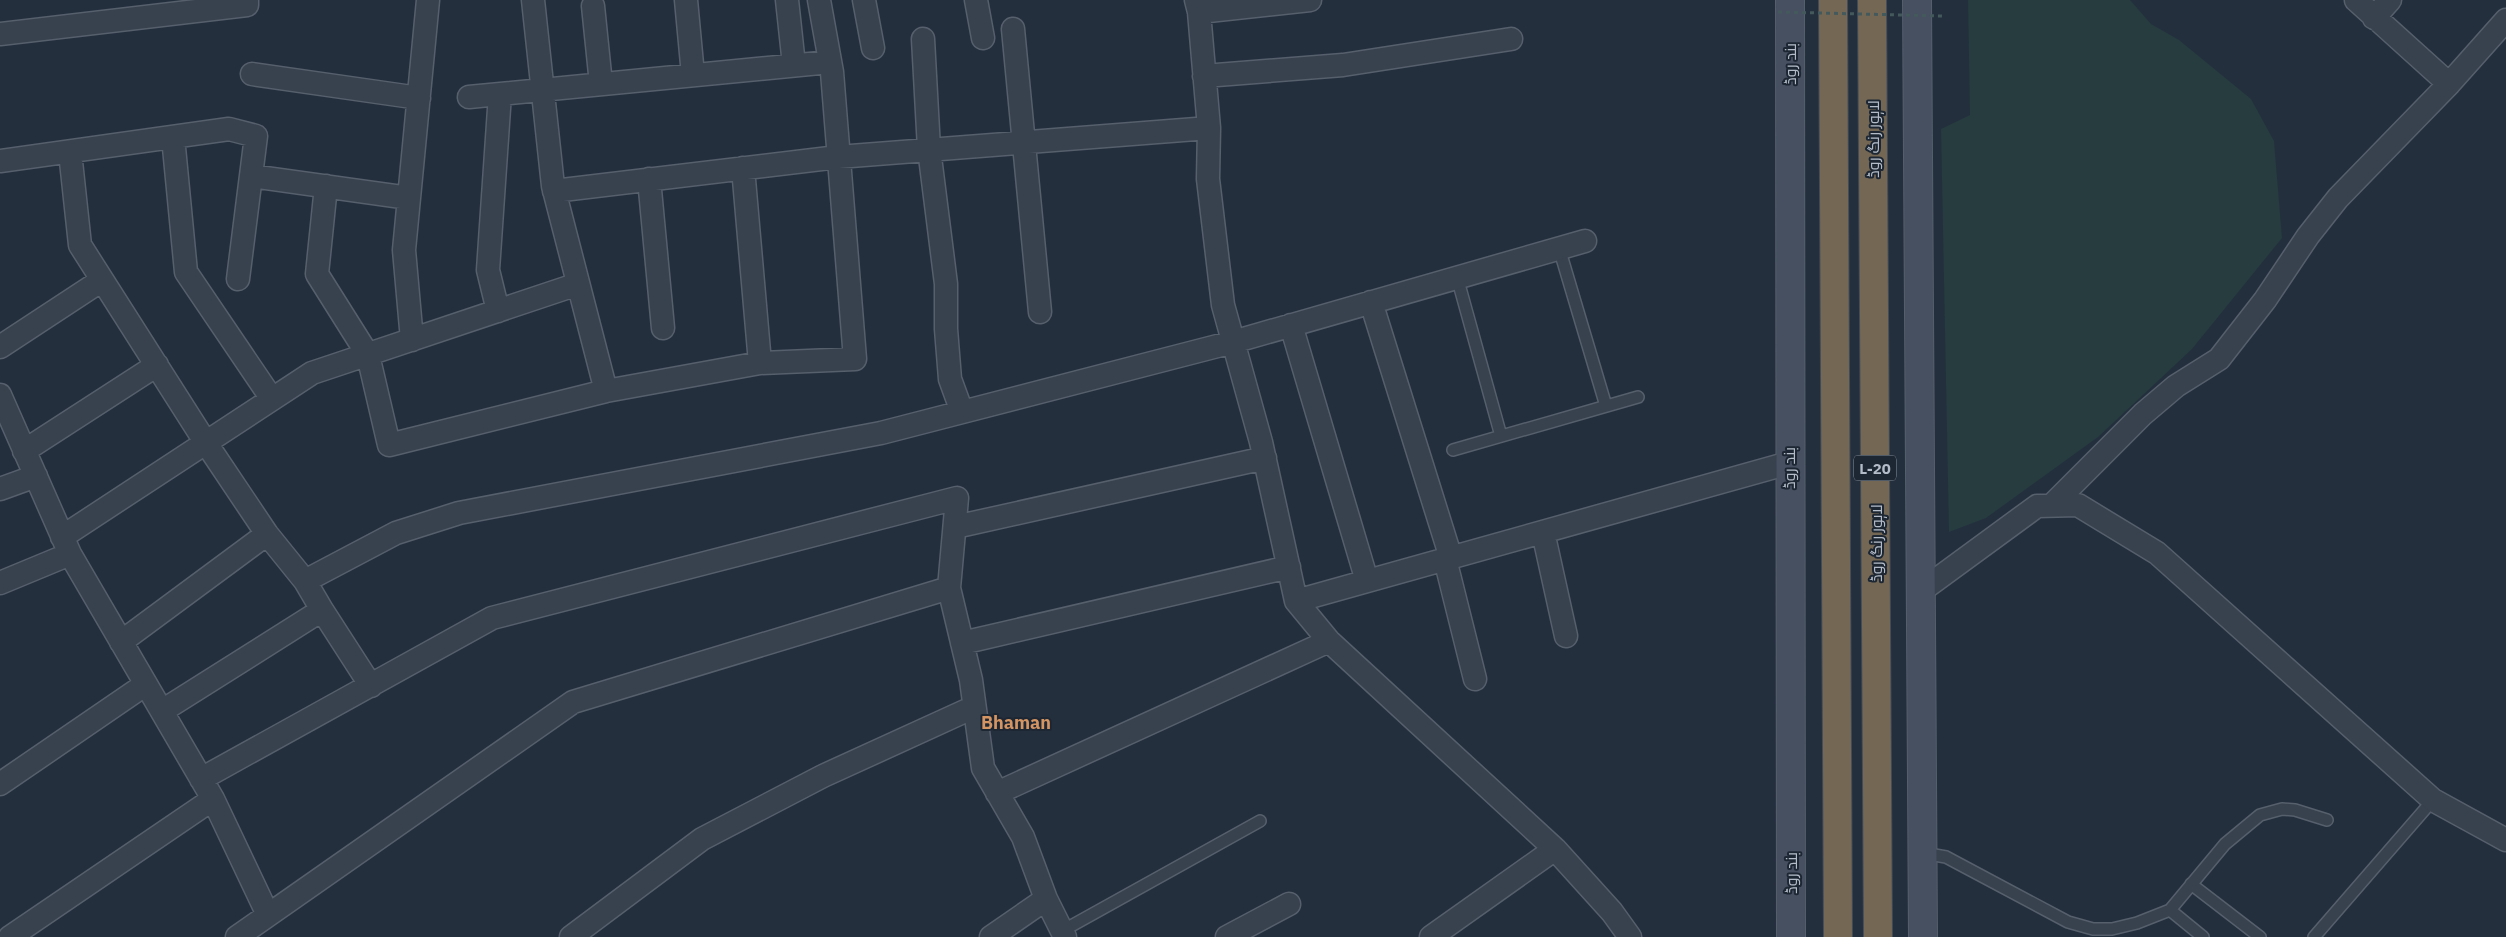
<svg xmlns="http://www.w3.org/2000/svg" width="2506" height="937" font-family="'IBM Plex Sans',Cairo,sans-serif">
  <rect width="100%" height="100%" fill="#242f3e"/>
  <path fill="#263c3f" d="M1968,0H2130L2151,24L2179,40L2251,99L2274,141L2282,238L2192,349L2098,437L1986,518L1949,532L1941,129L1970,115Z"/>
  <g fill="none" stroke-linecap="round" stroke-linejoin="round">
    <g stroke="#565f6c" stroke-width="14">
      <path id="service" d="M1559,248L1606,406
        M1457,277L1501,436
        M1453,450L1638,397
        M1923,853L1946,857L2068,922L2093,929H2112L2137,923L2170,910L2225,844L2260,815L2282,809L2295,810L2327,820
        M2191,884L2260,937
        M2170,910L2203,937
        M1062,931L1260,821
        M2314,937L2433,800"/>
    </g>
    <g stroke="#565f6c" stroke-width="25">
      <path id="minor" d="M533,0L553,186L606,391
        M686,0L693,75
        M787,0L794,65
        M864,0L873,48
        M976,0L983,38
        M1196,0L1199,12L1209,128L1208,179L1223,305L1261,442L1296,601L1329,641L1555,849L1612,912L1630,937
        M2356,0L2449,84
        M593,6L601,84
        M1199,12L1310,0
        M2374,18L2390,0
        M1013,29L1040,312
        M0,34L247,5V0
        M923,39L929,149L946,284V329L950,379L962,412
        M252,74L419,98
        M1204,76L1343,65L1511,39
        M469,97L830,62
        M173,137L186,272L272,399
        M70,152L80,245L206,443L267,534L305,581
        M0,161L229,129L256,136L238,279
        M743,168L760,363
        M251,176L409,198
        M649,179L663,328
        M326,186L317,274L368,355L389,445L606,391L760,363L855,359L832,72L819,0
        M554,191L838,157L1209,128
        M1371,302L1451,558
        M498,311L488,270L500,94
        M1291,325L1367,581
        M412,340L404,250L428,0
        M0,347L102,280
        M0,395L70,554L213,799L268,915
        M24,451L157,365
        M0,489L36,476
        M2052,505L2143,414L2176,386L2219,359L2265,300L2308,236L2338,198L2449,84L2506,20
        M955,527L1265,458
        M1543,532L1566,636
        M62,537L312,373L578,284
        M1445,559L1475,679
        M0,583L70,554
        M1921,591L2037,506L2078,505L2157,553L2433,800L2506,840
        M1296,601L1789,463
        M322,610L371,686
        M121,642L267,534
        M962,643L1289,567
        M162,711L322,610L305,581L396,533L459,513L881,433L1233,342L1585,241
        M201,779L492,618L957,498L949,588L971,680L983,768L1023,837L1046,899L991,937
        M0,784L146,684
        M997,793L1329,641
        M1046,899L1065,937
        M10,937L213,799
        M237,937L573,702L949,588
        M571,937L702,839L823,776L974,707
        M1227,937L1289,904
        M1431,937L1555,849"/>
    </g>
    <g stroke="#565f6c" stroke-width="30">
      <path id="secondary" d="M1790,0L1791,937
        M1917,0L1923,937"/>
    </g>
    <g stroke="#434c59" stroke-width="30">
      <path id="motorway" d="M1833,0L1838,937
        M1872,0L1878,937"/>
    </g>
    <use href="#service" stroke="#38414e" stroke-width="11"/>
    <use href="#minor" stroke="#38414e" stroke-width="22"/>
    <use href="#secondary" stroke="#465061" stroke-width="28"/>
    <use href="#motorway" stroke="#746855" stroke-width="28"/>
    <path stroke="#44595c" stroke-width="3" stroke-dasharray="4 4" stroke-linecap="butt" d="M1778,12L1943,16"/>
  </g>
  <g text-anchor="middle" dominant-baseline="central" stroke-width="4" stroke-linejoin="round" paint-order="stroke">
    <rect fill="#1d2633" stroke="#878f9c" stroke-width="1" x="1854" y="455.5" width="42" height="25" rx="4"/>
    <g font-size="15" font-weight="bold" fill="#b4bcc9">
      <text x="1875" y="468">L-20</text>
    </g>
    <g font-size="16" fill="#b4bcc9" stroke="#1d2633">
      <text transform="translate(1790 64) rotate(-90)">بند روڈ</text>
      <text transform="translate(1873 139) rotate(-90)">لاہور رنگ روڈ</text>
      <text transform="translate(1789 468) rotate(-90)">بند روڈ</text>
      <text transform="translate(1876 543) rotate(-90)">لاہور رنگ روڈ</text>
      <text transform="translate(1791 873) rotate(-90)">بند روڈ</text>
    </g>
    <g font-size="18" font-weight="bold" fill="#d59563" stroke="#1d2633">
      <text x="1016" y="722">Bhaman</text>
    </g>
  </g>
</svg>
